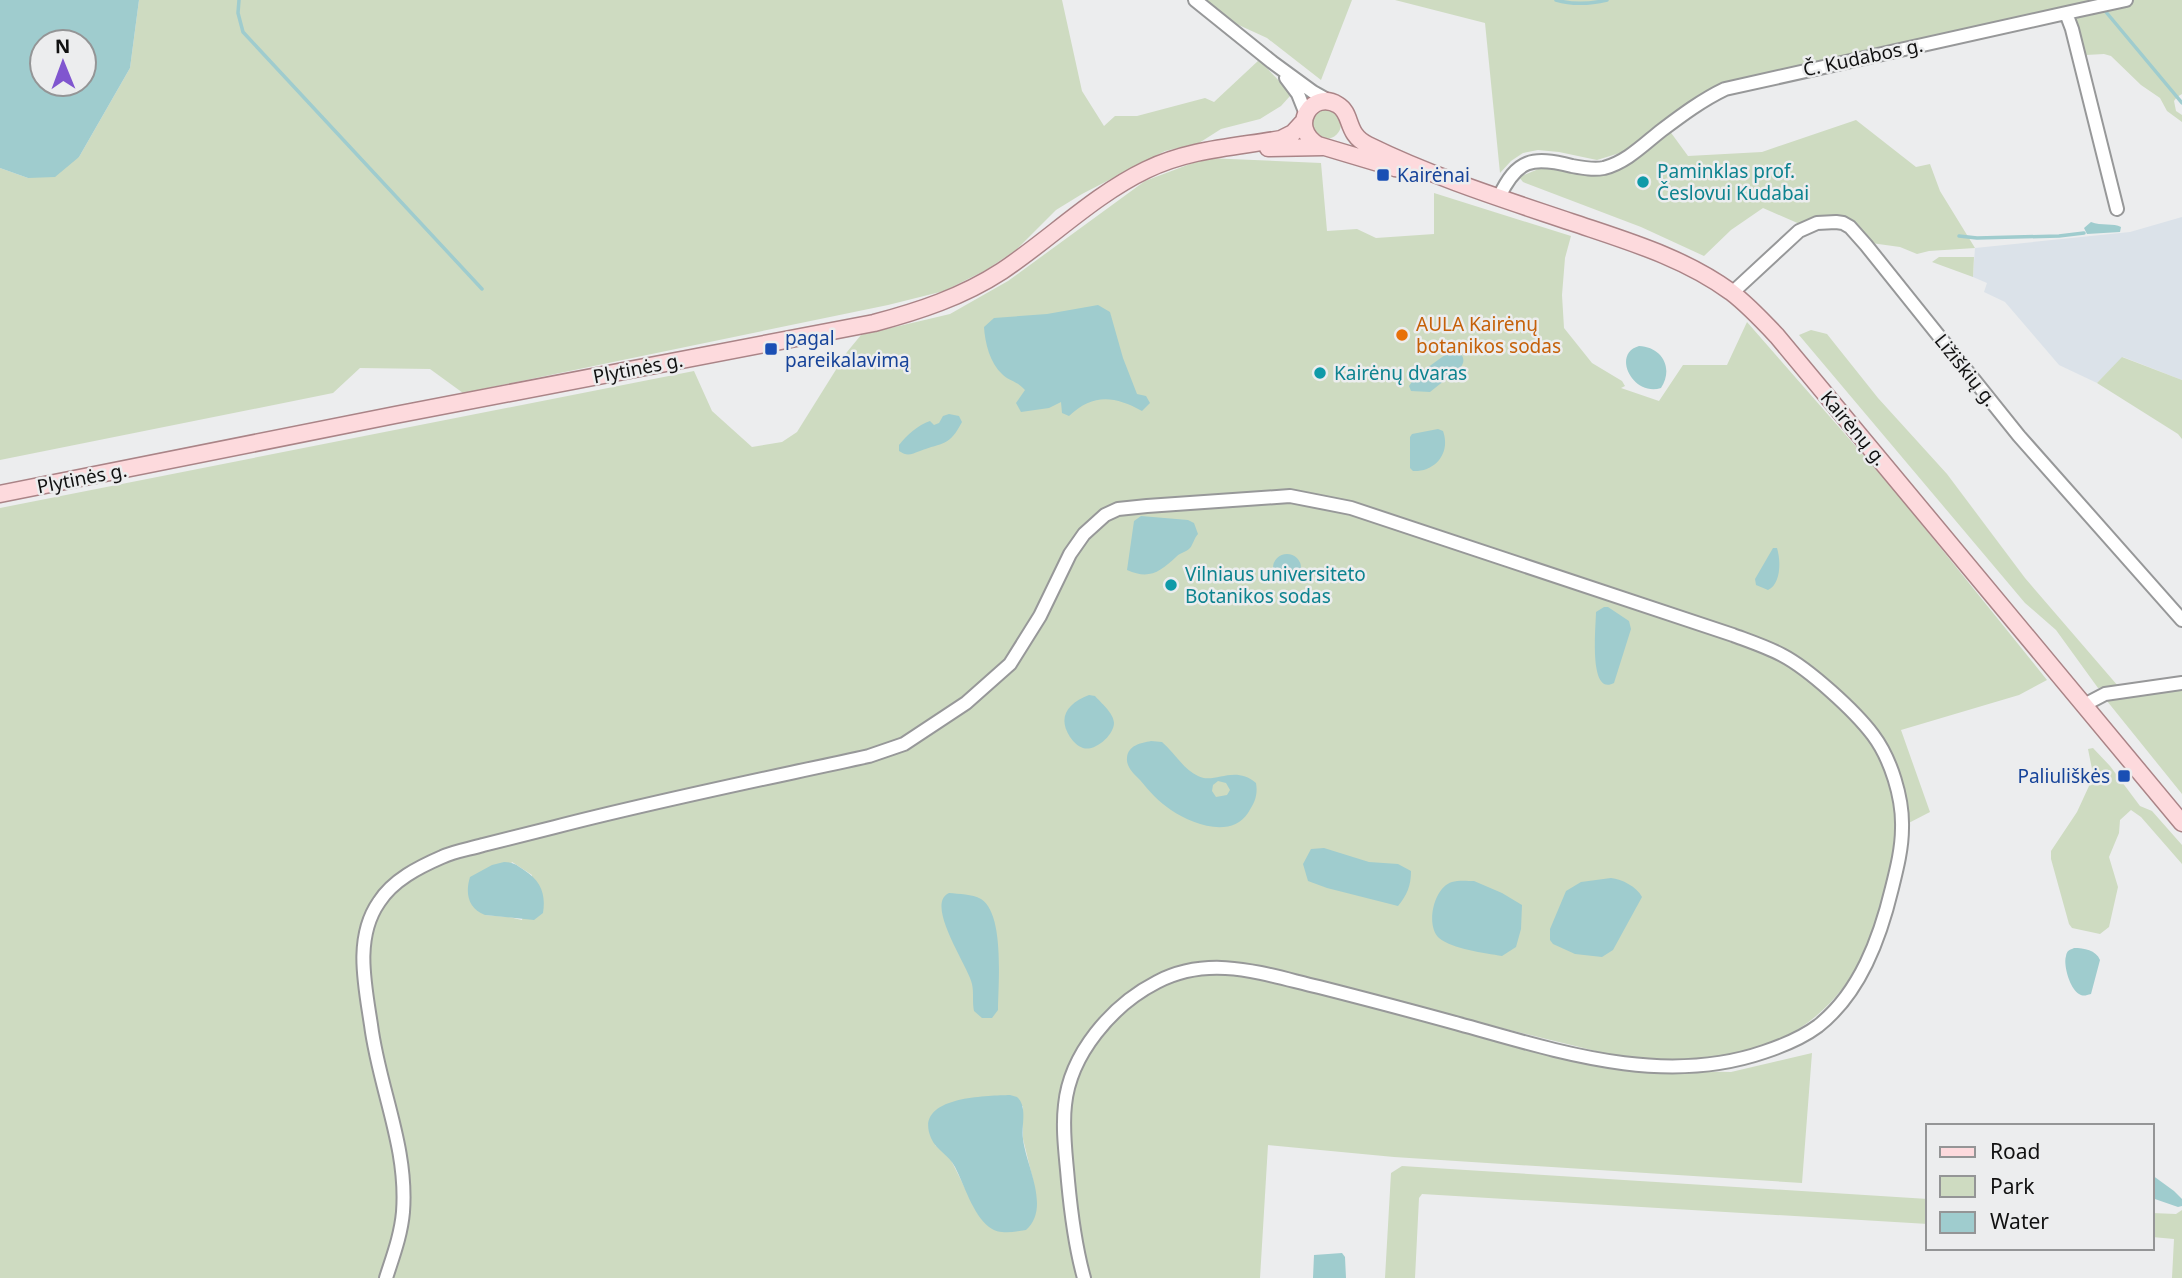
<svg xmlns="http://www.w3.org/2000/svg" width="2182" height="1278" font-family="'Noto Sans',sans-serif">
  <rect width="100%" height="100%" fill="#ecedee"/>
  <path fill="#dbe2e9" d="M2182,217V380L2123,357L2097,383L2059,365L2005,302L1984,292L1987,283L1973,277L1975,248L2130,232Z"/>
  <path fill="#cedbc1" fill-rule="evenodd" d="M139,0H1062L1082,91L1104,126L1115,116H1137L1205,98L1214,102L1259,60L1285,87L1290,96L1281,106L1260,119L1221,129L1199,143L1165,151L1082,194L1056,210L1016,250L986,270L944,291L888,305L463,393L430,369L360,368L333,393L0,460V168L28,178L79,157L130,68Z
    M1204,0H1352L1321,80L1267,38L1230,21Z
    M1395,0H2182V94L2177,97L2174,101L2176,111L2182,115V122L2167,111L2160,98L2141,85L2111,56L2104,54L2086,55L2076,24L2066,7L1700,97L1623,152L1597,160L1559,152L1538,150L1523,153L1511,161L1500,173L1485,23Z
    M1311 124a15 15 0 1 1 30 0a15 15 0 1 1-30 0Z
    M1856,120L1916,167L1930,164L1940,191L1975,248L1929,251L1917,254L1900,247L1871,243L1850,222L1802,225L1763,208L1731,230L1704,256L1641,227L1523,182L1519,177L1541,168L1589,175L1669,130L1688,156L1762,152Z
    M1206,158L1321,163L1327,231L1357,229L1376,238L1434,234V193L1571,236L1565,258L1562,295L1564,328L1592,363L1622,381L1625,386L1621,388L1659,401L1683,365H1727L1747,322L1894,490L2047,680L2019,695L1901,730L1930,812L1899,828C1892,866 1884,906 1869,942C1832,1032 1749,1068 1656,1062C1640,1060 1624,1056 1608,1054L1264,970L1632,1070L1731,1072L1812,1053L1802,1183L1394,1157L1268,1145L1260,1278H0V508L694,371L712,411L752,447L782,442L797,432L847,352L861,335L950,314L1008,281L1145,181ZM512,862L532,875L522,920L509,917L485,915ZM1023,1106V1139L1033,1180L1036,1209L978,1214L950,1158L935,1145Z
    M1939,257H1974L1973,277L1932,262Z
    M1811,330L1827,334L1878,398L1947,474L2025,578L2118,686L2098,688L2056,630L2025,603L1799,335Z
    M2122,357L2182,380V439L2178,434L2097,383Z
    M2182,690V794L2107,701Z
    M2093,748L2110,766L2140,806L2152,811L2182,845V864L2141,817L2131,810L2120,820L2119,833L2109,857L2118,887L2109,927L2100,934L2072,928L2069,924L2051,859V851L2077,812L2089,786L2092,769L2088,749Z
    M1402,1166L1928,1199V1224L1422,1194L1419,1198L1415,1278H1385L1391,1173Z
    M2182,1210V1278H2172L2174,1239L2152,1237V1213L2176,1214Z"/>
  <path fill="#9fccce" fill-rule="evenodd" d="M0,0H139L130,68L79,157L55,177L28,178L0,168ZM42,42H84V84H42Z
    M2091,222C2101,226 2114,223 2121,227L2120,232L2087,234L2084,228Z
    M1098,305L1110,312L1123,358L1137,394L1146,396L1150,403L1142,411C1115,396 1093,393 1069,416L1062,413L1061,402L1049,408L1021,412L1016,403L1025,390C1017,381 1009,381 1002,374C990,363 985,343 984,327L994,318L1047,314Z
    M1639,346C1662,347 1674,368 1661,388C1633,397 1611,354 1639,346Z
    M1455,351C1464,354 1466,361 1460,368L1430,392L1411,391L1409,386L1416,376L1449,352Z
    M949,414L959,416L962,422C949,447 943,442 920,451C911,454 908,457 899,451V445C907,435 918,425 930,421L934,425L939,423L943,416Z
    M1438,429L1443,431C1451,453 1435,472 1413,471L1410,468V437L1412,434Z
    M1141,516L1188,520L1194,523L1198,534C1194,538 1193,545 1190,548C1187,552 1179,553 1176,557C1160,572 1149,580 1127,570L1134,521Z
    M1773,548H1777C1781,561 1781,584 1768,590L1756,585L1755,579Z
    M1273 568a14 14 0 1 1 28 0a14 14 0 1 1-28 0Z
    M1604,607H1608L1629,621L1631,629L1614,683C1588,697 1596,626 1596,612Z
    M1089,695L1095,696C1100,702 1114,713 1114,723C1114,735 1095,752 1083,748C1077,746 1073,741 1070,737C1057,717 1068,703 1089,695Z
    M1151,741L1162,742C1174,752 1183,769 1198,776C1214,785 1234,764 1256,783C1258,795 1255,802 1248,813C1231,839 1192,824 1171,810C1159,802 1149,791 1140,780C1134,774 1126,767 1127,758C1128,745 1141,743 1151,741ZM1218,781L1226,783L1230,790L1227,795L1216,797L1212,791L1213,785Z
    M1324,848L1369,862L1398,864L1411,871C1411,886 1407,895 1398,906L1327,888L1308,881L1303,864L1311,849Z
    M504,862C513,862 517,865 524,870C541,881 546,894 543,913L534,920L485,915C468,909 465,893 470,877L492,865Z
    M1611,878C1622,879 1637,887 1642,897L1613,950L1602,957L1575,954L1553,944L1550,940V929L1566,891L1581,882Z
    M1474,881L1502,893L1522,905L1521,929L1516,947L1502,956C1485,953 1452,949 1439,938C1425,925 1434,887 1452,882C1458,880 1468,881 1474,881Z
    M949,893C959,894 972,894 981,899C1005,914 998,985 998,1010L992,1018H982L974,1011C972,1002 974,993 972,984C969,967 924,904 949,893Z
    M2074,948C2084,948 2096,950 2100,960L2091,994C2086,995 2084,997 2079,994C2070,989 2063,965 2066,956C2067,950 2070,950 2074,948Z
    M1010,1095L1017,1097C1028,1107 1021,1125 1023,1139C1026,1166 1051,1208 1026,1230C1014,1232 999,1235 989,1227C972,1213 965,1186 955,1167C949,1155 936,1150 931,1138C913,1096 986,1096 1010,1095Z
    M2152,1175L2174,1191L2182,1199V1206L2178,1207L2152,1198Z
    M1342,1253L1345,1257L1346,1278H1313L1314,1255Z"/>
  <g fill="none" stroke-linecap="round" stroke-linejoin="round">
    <path stroke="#9fccce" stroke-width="3.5" d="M239,0L238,13L243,32L482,289
      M1556,0C1573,5 1590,4 1607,0
      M2106,12L2182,103
      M1959,236L1977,238L2059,236L2084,233"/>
    <g stroke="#979899" stroke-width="16">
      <path id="minor" d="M1195,0L1272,62L1313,92L1331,102
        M2066,13L2126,0
        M1286,78L1298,94L1306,114
        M1499,197C1517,159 1532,156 1572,166C1583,168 1593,170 1604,168C1627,162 1644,144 1662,130C1682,115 1702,100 1725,89L2066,13L2072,29L2117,209
        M1732,293L1799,231L1817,223L1836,222L1843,223L1850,227L1866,245L2019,436L2182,620
        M2084,705L2105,694L2182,683
        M386,1278C393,1256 401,1235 403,1212C408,1147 379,1088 371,1025C365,985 354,938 379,902C393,880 419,867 442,857C455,851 470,849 483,845C507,839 531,833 555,827C659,800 764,779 869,756L904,744L966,703L1010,664L1040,616L1070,554L1084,534L1105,515L1118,509L1147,506L1290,496L1351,508L1733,635C1749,641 1767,647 1782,655C1809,669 1855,711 1873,735C1891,759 1903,798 1902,828C1902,848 1897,868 1892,888C1880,938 1860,993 1818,1026C1802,1038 1782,1046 1764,1052C1662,1087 1557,1051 1459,1024C1412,1011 1366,999 1319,987C1263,974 1211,954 1157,982C1112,1005 1070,1054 1065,1105C1062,1130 1066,1156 1068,1181C1071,1213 1075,1246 1084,1278"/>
    </g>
    <g stroke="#aa8487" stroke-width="19">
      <path id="major" d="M1268,148L1323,147
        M1425,172L1395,168L1318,145C1288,127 1312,89 1338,105C1353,114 1345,134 1368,145C1433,177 1503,199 1571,222C1627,241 1683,257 1731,292C1748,305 1763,321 1777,336L2182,823
        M0,494L395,415L874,323C919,311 962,297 1002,271C1050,239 1094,195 1146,170C1189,149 1235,147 1281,139L1293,133L1304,121"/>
    </g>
    <use href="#minor" stroke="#fff" stroke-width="12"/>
    <use href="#major" stroke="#fddadd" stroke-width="16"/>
  </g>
  <g fill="#1a4fb4" stroke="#ecedee" stroke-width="2.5">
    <rect x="1376" y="168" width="14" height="14" rx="3.5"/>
    <rect x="764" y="342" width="14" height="14" rx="3.5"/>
    <rect x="2117" y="769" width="14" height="14" rx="3.5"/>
  </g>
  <g fill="#0f9aa8" stroke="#ecedee" stroke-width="2.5">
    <circle cx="1643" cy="182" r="7"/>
    <circle cx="1320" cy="373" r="7"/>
    <circle cx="1171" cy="585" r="7"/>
  </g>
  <circle fill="#e8710a" stroke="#ecedee" stroke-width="2.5" cx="1402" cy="335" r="7"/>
  <g text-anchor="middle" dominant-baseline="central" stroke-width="5" stroke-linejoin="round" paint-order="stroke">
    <g font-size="19" fill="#111" stroke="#ecedee">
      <text transform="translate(1863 57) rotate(-12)">Č. Kudabos g.</text>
      <text transform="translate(638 368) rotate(-11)">Plytinės g.</text>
      <text transform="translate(1966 370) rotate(51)">Ližiškių g.</text>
      <text transform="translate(1854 428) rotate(50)">Kairėnų g.</text>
      <text transform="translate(82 478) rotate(-11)">Plytinės g.</text>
    </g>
    <g font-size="19" fill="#0d838f" stroke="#ecedee" text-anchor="start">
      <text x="1657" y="171">Paminklas prof.<tspan x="1657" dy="22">Česlovui Kudabai</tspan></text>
      <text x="1334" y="373">Kairėnų dvaras</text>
      <text x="1185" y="574">Vilniaus universiteto<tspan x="1185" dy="22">Botanikos sodas</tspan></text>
    </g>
    <g font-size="19" fill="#164399" stroke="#ecedee" text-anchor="start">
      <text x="1397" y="175">Kairėnai</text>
      <text x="785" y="338">pagal<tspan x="785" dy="22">pareikalavimą</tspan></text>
      <text x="2110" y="776" text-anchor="end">Paliuliškės</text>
    </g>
    <g font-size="19" fill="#c56008" stroke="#ecedee" text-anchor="start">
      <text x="1416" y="324">AULA Kairėnų<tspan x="1416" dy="22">botanikos sodas</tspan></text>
    </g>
  </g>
  <rect x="1926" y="1124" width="228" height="126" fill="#ecedee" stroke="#949596" stroke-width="2"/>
  <rect x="1940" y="1147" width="35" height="10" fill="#fddadd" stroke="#949596" stroke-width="2"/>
  <text x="1990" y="1159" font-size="21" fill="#111111">Road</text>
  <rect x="1940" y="1176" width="35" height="21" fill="#cedbc1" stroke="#949596" stroke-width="2"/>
  <text x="1990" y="1194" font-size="21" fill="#111111">Park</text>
  <rect x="1940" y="1212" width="35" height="21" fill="#9fccce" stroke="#949596" stroke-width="2"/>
  <text x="1990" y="1229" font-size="21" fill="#111111">Water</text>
  <g transform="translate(63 63) rotate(359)"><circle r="33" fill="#ecedee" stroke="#949596" stroke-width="2"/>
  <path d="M0-5L12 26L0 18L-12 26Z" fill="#8056cf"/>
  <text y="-10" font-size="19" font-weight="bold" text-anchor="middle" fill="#111111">N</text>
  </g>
</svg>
